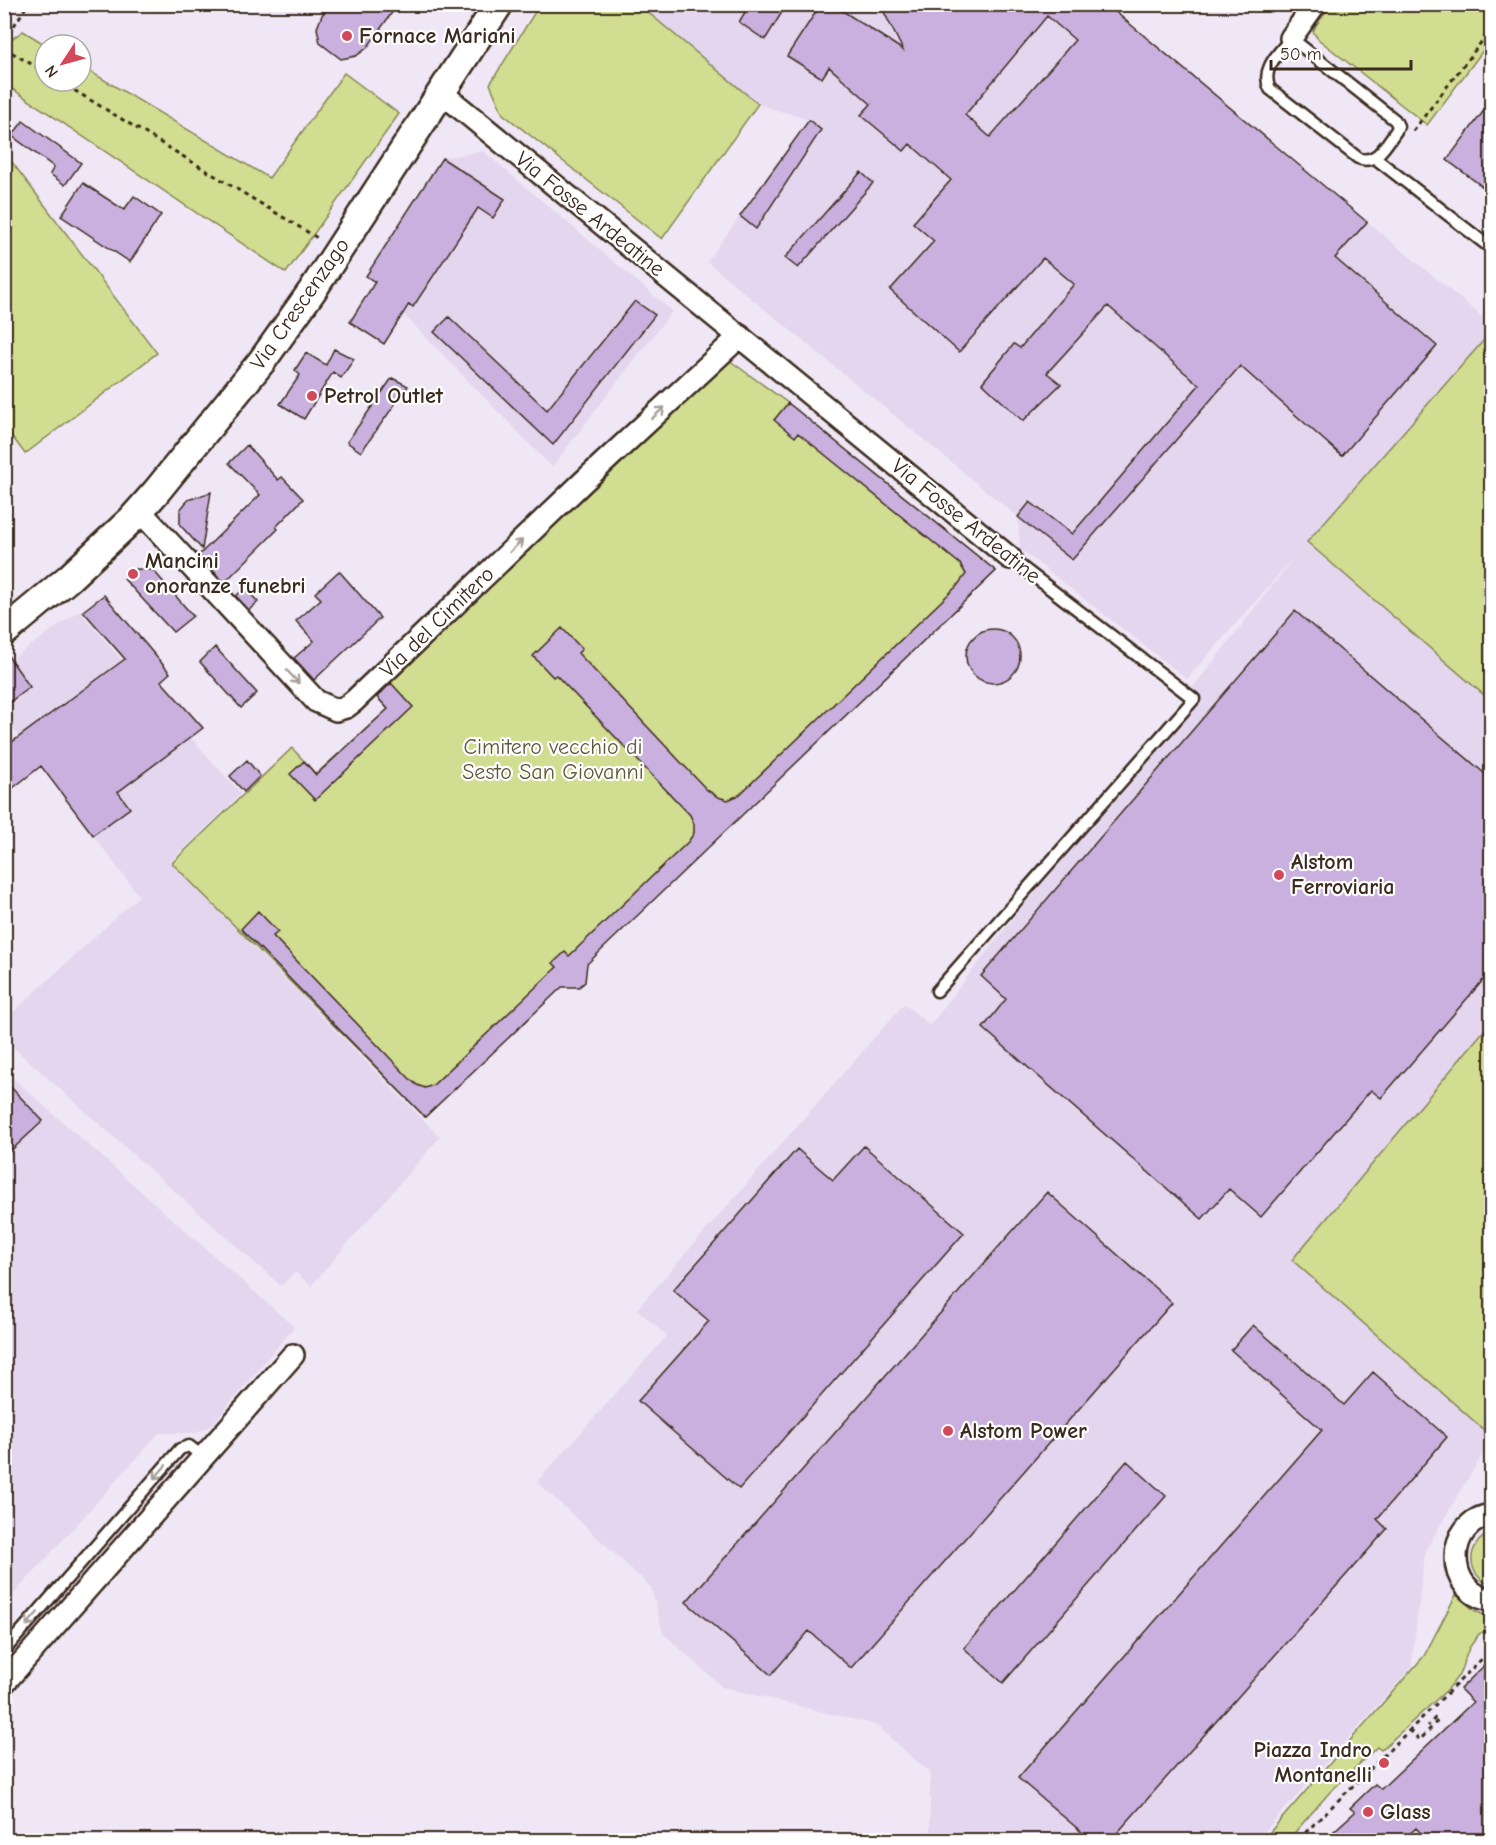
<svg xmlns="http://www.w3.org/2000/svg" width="1496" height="1845" font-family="'Comic Neue',sans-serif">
  <rect width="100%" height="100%" fill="#efe7f5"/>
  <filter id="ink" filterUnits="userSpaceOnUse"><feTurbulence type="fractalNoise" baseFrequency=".0167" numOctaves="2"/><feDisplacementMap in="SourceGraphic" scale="12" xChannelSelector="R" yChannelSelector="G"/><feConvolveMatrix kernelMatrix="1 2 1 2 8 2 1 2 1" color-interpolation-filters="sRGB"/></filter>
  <g filter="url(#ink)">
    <path fill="#e4d6ee" d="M639,5H1105L1491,324V332L1307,542L1491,701V1022L1292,1260L1491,1436V1440L1425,1551L1411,1668L1257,1840H930V1773L876,1725L722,1687L663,1633L651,1587L537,1482L667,1336L637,1309L904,1004L930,1025L1297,554L1187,679L1020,549L1018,517L707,262L809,120L758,104Z
      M483,151L672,311L552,467L366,276L442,158Z
      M79,611L241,794L170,862L440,1137L311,1286L295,1272L281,1286L5,1040V1020L139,896L5,718V664Z
      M5,1071L294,1327L212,1425L196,1433H159L5,1604Z"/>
    <path fill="#d1dd90" stroke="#868457" stroke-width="1.5" d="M540,4L639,5L758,104L662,239L503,114L490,84Z
      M1331,5H1491V40L1427,125L1318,39L1313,32L1316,25Z
      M23,31L46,45L45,81H81V66L269,178L344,73L399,114L286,273L5,84V44Z
      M5,153L157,353L25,454L5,427Z
      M1491,332V701L1307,542Z
      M729,360L788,403L996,571L425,1117L172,863L292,748L316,774L388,709L374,694Z
      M1491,1022V1436L1292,1260Z
      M1491,1533V1585C1465,1576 1466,1542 1491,1533Z
      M1456,1595L1474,1610L1492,1619L1491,1628L1479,1634L1469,1648L1459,1675L1448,1689L1381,1750L1377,1747L1329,1793L1290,1838L1292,1840H1263L1424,1656Z"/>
    <path fill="#cab0de" stroke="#3b2a1e" stroke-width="1.5" fill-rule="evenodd" d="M330,4H398L367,48L356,56L341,59L320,43L317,28L322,15Z
      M750,4H787L765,40L739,22Z
      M821,4H832L903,50L880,4H1106L1367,222L1335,258L1437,346L1342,456L1240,366L1072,560L1018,517L1030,502L1072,534L1199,385L1108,306L1047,373L1061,384L1023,421L982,383L1014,344L1020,348L1074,284L1043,258L959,352L890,290L934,241L913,223L951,180L910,144L904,151L861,115L871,104L829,67L822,78L787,56ZM1047,16L1075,40L990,137L965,115Z
      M1491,101V193L1447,160Z
      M809,120L821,130L756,229L740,216Z
      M23,121L81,163L65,185L50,174L54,167L12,136Z
      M442,158L505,199L493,218L478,208L413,307L409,304L384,344L350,322L375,282L366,276Z
      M861,172L873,183L798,268L785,258Z
      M83,183L124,210L134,196L161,215L130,262L61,216Z
      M635,301L655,315L553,445L434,332L449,317L547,410Z
      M334,349L354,359L341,378L333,372L304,419L280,404L300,375L295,370L306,353L326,365Z
      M392,378L408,386L361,452L347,442Z
      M788,403L996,571L587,964L585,982L579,987H562L425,1117L241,929L258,911L278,932L273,936L410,1079L417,1085L425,1088L433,1085L557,967L553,963L565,952L569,956L688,842L694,833V824L690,815L556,675L553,677L533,656L562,628L582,649L578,653L707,790L718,797L728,800L739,795L957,586L966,574L960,564L798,433L795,437L774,420Z
      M247,445L278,480L282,477L303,499L276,527L278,529L224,583L199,555L260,495L229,463Z
      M211,492L202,549L180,525V510L188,500Z
      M136,569L153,570L193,616L173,632L124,579Z
      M339,571L380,618L314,680L294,658L314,641L296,621L321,599L315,593Z
      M245,588L258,602L249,610L236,596Z
      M104,595L170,673L161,681L203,728L118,792L130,808L93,835L41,766L4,795V748L125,659L83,611Z
      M1295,611L1491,779V971L1381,1098L1371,1090L1261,1217L1229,1189L1202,1219L983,1028L1006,999L981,976Z
      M966 656a27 27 0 1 1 54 0a27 27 0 1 1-54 0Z
      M215,647L257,693L241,708L200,662Z
      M4,650L30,687L4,706Z
      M391,683L413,707L315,800L290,774L304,761L316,775L388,709L377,697Z
      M247,760L260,776L244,792L230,776Z
      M4,1080L43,1121L4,1157Z
      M864,1146L964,1233L739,1489L638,1401L709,1321L673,1290L797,1149L833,1180Z
      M1047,1192L1172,1303L851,1668L809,1631L771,1675L686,1602Z
      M1253,1325L1344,1405L1373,1372L1447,1437L1377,1519L1387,1529L1111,1840H1091L1018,1778L1322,1430L1231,1350Z
      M1127,1461L1166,1496L1003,1683L964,1648Z
      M1491,1659V1840H1428L1416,1828L1403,1840H1343L1334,1831L1355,1812L1350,1808L1375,1784L1381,1789L1473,1702L1460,1689Z"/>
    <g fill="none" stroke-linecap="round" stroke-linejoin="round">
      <g stroke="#3b2a1e" stroke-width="15">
        <path id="service" d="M1291,38L1395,120L1398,126L1396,131C1387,143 1376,166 1358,158L1270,89C1260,69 1279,53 1291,38Z
          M1375,158L1492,249
          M937,991L1194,699L1010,558
          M4,1651L180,1449L189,1446L203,1457"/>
      </g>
      <g stroke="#3b2a1e" stroke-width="26">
        <path id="minor" d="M1291,38L1315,4
          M442,93L1010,558
          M140,511L316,701L336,710L346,707L354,701L583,482L740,336
          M1492,1515C1444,1521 1444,1594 1492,1600
          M4,1683L293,1355"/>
      </g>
      <g stroke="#3b2a1e" stroke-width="32">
        <path id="tertiary" d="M4,632L69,578L132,519L156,492L262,361L312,291L499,4"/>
      </g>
      <path stroke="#3b2a1e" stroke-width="3" stroke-dasharray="4.5 4.5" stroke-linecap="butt" d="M4,41L28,4
        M4,48L45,72
        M59,81L319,239
        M1413,131L1492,28
        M1409,1730L1420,1740L1438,1720L1435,1718L1428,1726
        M1300,1840L1302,1836L1492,1649"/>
      <use href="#service" stroke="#fff" stroke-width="10"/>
      <use href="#minor" stroke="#fff" stroke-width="21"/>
      <use href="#tertiary" stroke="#fff" stroke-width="27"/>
    </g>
    <defs><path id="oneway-shaft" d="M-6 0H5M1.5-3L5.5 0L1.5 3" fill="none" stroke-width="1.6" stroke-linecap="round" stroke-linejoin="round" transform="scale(1.5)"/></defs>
    <g stroke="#a79f9a">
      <use href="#oneway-shaft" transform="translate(658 413) rotate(-43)"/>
      <use href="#oneway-shaft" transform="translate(516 546) rotate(-44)"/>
      <use href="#oneway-shaft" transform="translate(293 677) rotate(47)"/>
      <use href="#oneway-shaft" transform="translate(160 1472) rotate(131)"/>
      <use href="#oneway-shaft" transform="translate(32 1619) rotate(131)"/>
    </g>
  </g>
  <g fill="#d1495b" stroke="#fff" stroke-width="2">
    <circle cx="347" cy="36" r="6"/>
    <circle cx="312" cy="396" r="6"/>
    <circle cx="133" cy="574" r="6"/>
    <circle cx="1279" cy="875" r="6"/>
    <circle cx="948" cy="1431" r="6"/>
    <circle cx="1384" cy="1763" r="6"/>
    <circle cx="1368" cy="1812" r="6"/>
  </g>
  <g text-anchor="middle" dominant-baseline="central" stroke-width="4.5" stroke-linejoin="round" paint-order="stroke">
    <g font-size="22" font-weight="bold" fill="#3b2a1e" stroke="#fff" text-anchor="start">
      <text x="359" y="36">Fornace Mariani</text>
      <text x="324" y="396">Petrol Outlet</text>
      <text x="145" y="561">Mancini<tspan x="145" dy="25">onoranze funebri</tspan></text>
      <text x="1291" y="862">Alstom<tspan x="1291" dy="25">Ferroviaria</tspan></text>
      <text x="960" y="1431">Alstom Power</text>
      <text x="1372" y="1750" text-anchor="end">Piazza Indro<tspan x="1372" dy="25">Montanelli</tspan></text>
      <text x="1380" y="1812">Glass</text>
    </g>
    <g font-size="22" fill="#3b2a1e" stroke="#fff">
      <text transform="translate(590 214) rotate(39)">Via Fosse Ardeatine</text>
      <text transform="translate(300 304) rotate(-55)">Via Crescenzago</text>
      <text transform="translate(966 521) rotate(39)">Via Fosse Ardeatine</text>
      <text transform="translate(437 622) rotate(-44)">Via del Cimitero</text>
    </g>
    <g font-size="22" fill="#60573a" stroke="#fff">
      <text x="553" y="747">Cimitero vecchio di<tspan x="553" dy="25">Sesto San Giovanni</tspan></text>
    </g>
  </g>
  <rect width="1496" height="1845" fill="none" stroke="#fff" stroke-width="24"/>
  <rect x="12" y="12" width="1472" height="1821" fill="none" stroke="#3b2a1e" stroke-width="2" filter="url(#ink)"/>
  <g transform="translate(63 63) rotate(234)"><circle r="28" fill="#ffffff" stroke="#b1aaa5" stroke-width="1.5"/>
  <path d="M0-4.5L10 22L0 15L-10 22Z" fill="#d1495b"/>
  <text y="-9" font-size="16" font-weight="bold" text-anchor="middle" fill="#3b2a1e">N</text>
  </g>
  <path d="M1271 60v9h140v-9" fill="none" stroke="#3b2a1e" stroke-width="3"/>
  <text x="1280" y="60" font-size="18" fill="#3b2a1e" stroke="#ffffff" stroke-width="4.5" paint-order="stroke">50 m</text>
</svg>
